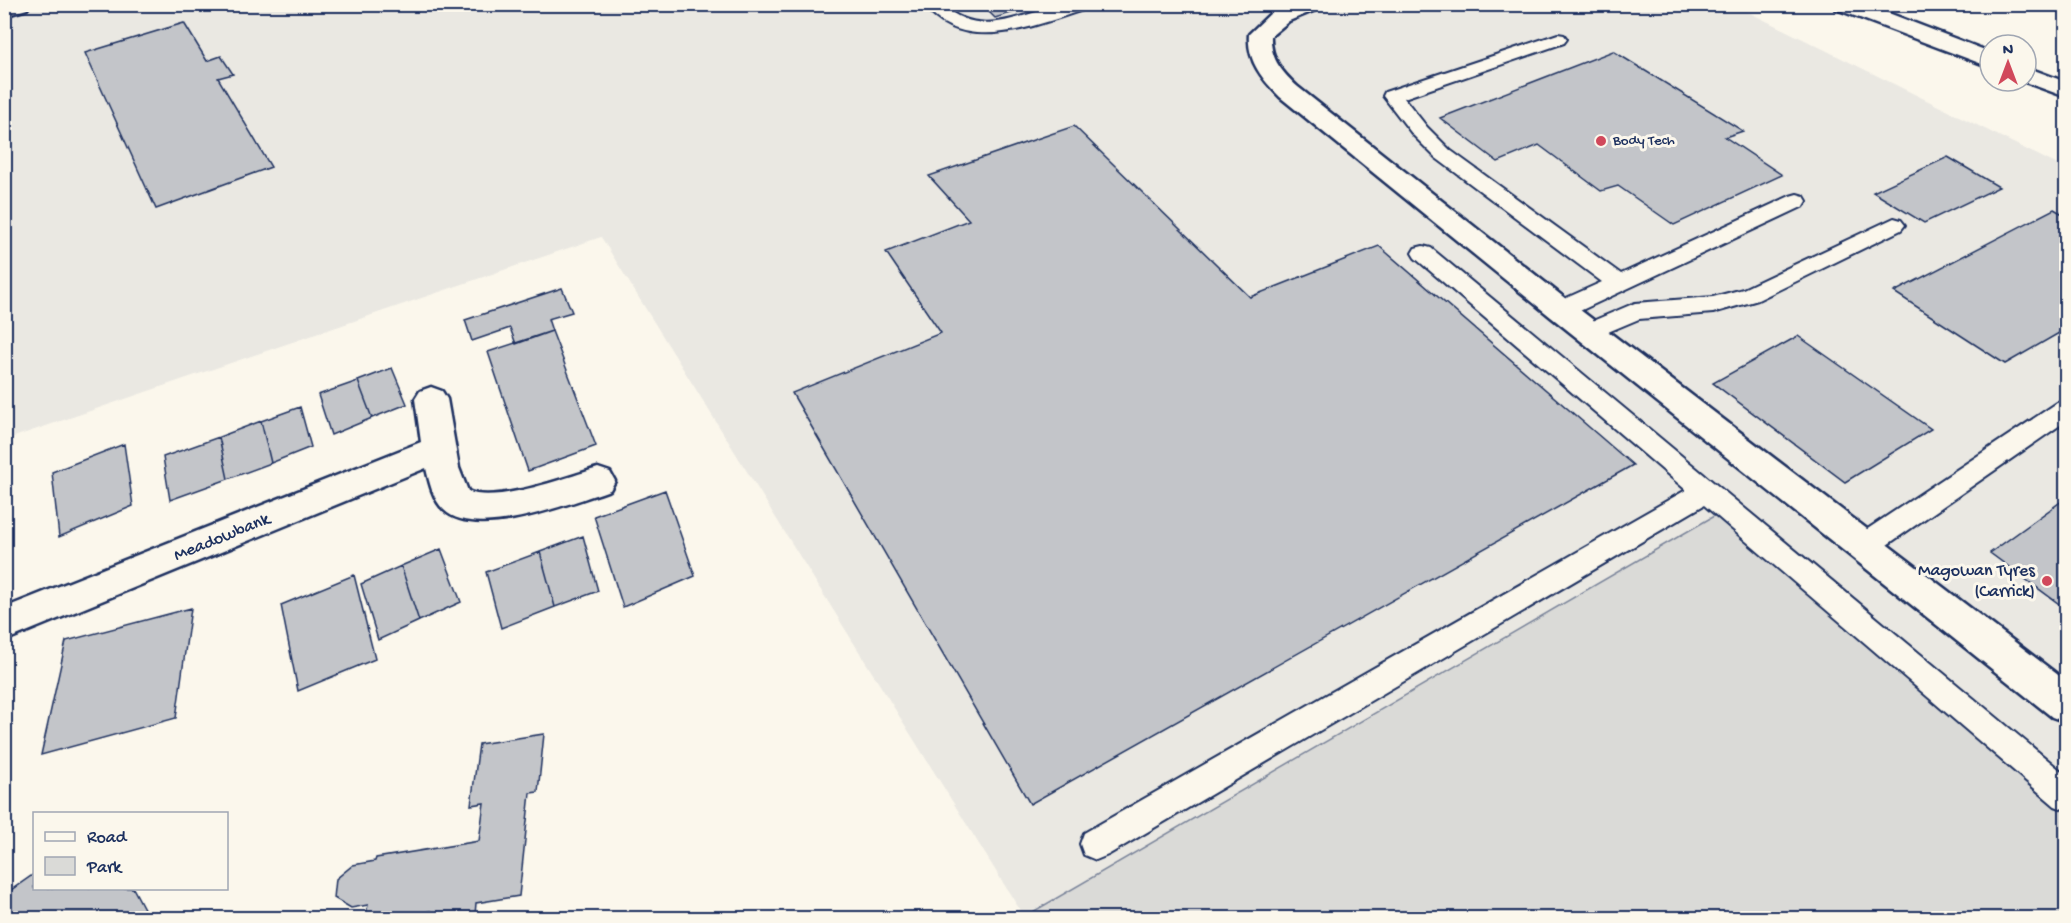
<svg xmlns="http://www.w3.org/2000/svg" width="2071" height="923" font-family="'Gochi Hand',sans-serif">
  <rect width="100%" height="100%" fill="#fbf7ec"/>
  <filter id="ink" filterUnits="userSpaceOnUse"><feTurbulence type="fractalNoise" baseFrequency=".0167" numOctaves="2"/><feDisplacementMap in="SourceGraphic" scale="12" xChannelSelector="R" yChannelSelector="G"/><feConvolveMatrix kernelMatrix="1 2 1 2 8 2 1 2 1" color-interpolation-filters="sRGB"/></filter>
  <g filter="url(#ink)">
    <path fill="#eae8e2" d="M4,5H1734L2066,169V918H1025L601,237L5,440Z"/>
    <path fill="#dadad7" stroke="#7a849a" stroke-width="1.5" d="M1726,509L2066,792V918L1024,917Z"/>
    <path fill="#c3c5c9" stroke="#1b2f5e" stroke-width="1.5" d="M981,4H1040L995,18Z
      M2044,4H2066V9L2060,12Z
      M184,23L207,61L221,56L233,74L218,78L271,167L156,209L85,53Z
      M1613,51L1743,131L1725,137L1782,175L1674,225L1618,186L1601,191L1539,145L1498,162L1440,118Z
      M1074,126L1250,297L1379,246L1633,465L1030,804L792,393L941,333L886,252L969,220L929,176Z
      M1948,157L1999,187L1924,223L1873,192Z
      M2054,209L2066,216V329L2005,364L1894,292Z
      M562,288L572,312L548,319L552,331L516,344L510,328L472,341L465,320Z
      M552,331L596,446L528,471L488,352Z
      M1798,336L1931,429L1845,482L1713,383Z
      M392,368L407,404L372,418L358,381Z
      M358,381L372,418L331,435L318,395Z
      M300,407L311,447L271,463L261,421Z
      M261,421L271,463L228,479L219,437Z
      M219,437L228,479L170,500L163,457Z
      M124,444L133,506L59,537L52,472Z
      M665,490L695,576L623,607L594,516Z
      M2066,498V609L1990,553Z
      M583,536L598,591L555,607L540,552Z
      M441,549L461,602L419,621L401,566Z
      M540,552L555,607L501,628L486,572Z
      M401,566L419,621L378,640L361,584Z
      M354,575L375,659L298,691L281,605Z
      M191,608L176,718L41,755L66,641Z
      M544,734L538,792L530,793L519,896L476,903L475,915L458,918H430L431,911L389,918H365L368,905L351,908L334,898L336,879L353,865L375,861L376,858L479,841L484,803L471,805L479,744Z
      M34,874V888H133L149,918H4V895Z"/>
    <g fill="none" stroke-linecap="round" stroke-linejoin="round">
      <g stroke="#1b2f5e" stroke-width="4">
        <path id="service" d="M923,4H941C981,41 1020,13 1063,5C1072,3 1082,4 1091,4L1089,8C1039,24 963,58 923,4Z
          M1558,34L1564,35L1567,39L1564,43L1404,98L1427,127L1450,150L1621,274L1790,196L1797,194L1804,196L1807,201L1804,206L1569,316L1561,318L1553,316L1550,310L1553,304L1602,282L1436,158L1413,135L1383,96L1385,92Z
          M1894,218L1901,220L1905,225L1901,230L1758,300L1713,313L1639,319L1589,340L1581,338L1577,332L1581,326L1635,303L1713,297L1743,289Z
          M1423,246L1431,248L2066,775V810L2055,806L1704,505L1108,855L1096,860L1084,855L1080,844L1084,833L1686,490L1415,258L1412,253L1415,248Z
          M2066,400V421L1874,554L1864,557L1854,554L1850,546L1854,538L2057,403Z"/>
      </g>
      <g stroke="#1b2f5e" stroke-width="5">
        <path id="minor" d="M4,4H30L27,9L4,16Z
          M1290,4H1321L1318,9L1289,21L1271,36C1270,59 1282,72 1298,87L1571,303L2066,681V722L2052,717L1551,317L1280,97C1262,79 1247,61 1249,34L1273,11Z
          M1833,4H1865L1990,52V67L1836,9Z
          M2026,67L2066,82V97L2022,81H2026Z
          M431,387L442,391L447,399L459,468L468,491C493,505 570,476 598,468L610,472L615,481L610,490C573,502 476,541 444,510C433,500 429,481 426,468L4,641V608L421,442L415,399L420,391Z"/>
      </g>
      <use href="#service" fill="#fbf7ec" fill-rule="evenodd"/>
      <use href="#minor" fill="#fbf7ec" fill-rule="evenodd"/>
    </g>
  </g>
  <g fill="#d1495b" stroke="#fbf7ec" stroke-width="2">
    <circle cx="1601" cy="141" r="6"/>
    <circle cx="2047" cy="581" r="6"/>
  </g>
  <g text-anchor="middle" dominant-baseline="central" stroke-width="6" stroke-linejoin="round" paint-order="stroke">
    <g font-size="15" fill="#1b2f5e" stroke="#fbf7ec" text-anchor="start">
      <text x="1613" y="141">Body Tech</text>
    </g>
    <g font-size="18" fill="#1b2f5e" stroke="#fbf7ec">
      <text transform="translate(222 538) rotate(-22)">Meadowbank</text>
    </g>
    <g font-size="18" fill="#1b2f5e" stroke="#fbf7ec" text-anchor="end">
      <text x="2035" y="571">Magowan Tyres<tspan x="2035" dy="21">(Carrick)</tspan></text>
    </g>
  </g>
  <rect width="2071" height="923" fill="none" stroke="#fbf7ec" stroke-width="24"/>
  <rect x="12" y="12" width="2047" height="899" fill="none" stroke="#1b2f5e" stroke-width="2" filter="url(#ink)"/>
  <rect x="33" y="812" width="195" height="78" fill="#fbf7ec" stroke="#a1a7b3" stroke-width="1.5"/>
  <rect x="45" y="832" width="30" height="9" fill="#fbf7ec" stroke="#a1a7b3" stroke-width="1.5"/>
  <text x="87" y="842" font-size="18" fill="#1b2f5e">Road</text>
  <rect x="45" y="857" width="30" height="18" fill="#dadad7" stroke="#a1a7b3" stroke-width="1.5"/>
  <text x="87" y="872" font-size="18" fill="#1b2f5e">Park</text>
  <g transform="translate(2008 63)"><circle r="28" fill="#fbf7ec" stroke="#a1a7b3" stroke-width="1.5"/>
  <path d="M0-4.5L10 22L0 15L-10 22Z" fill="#d1495b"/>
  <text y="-9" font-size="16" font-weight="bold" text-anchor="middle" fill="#1b2f5e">N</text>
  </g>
</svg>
